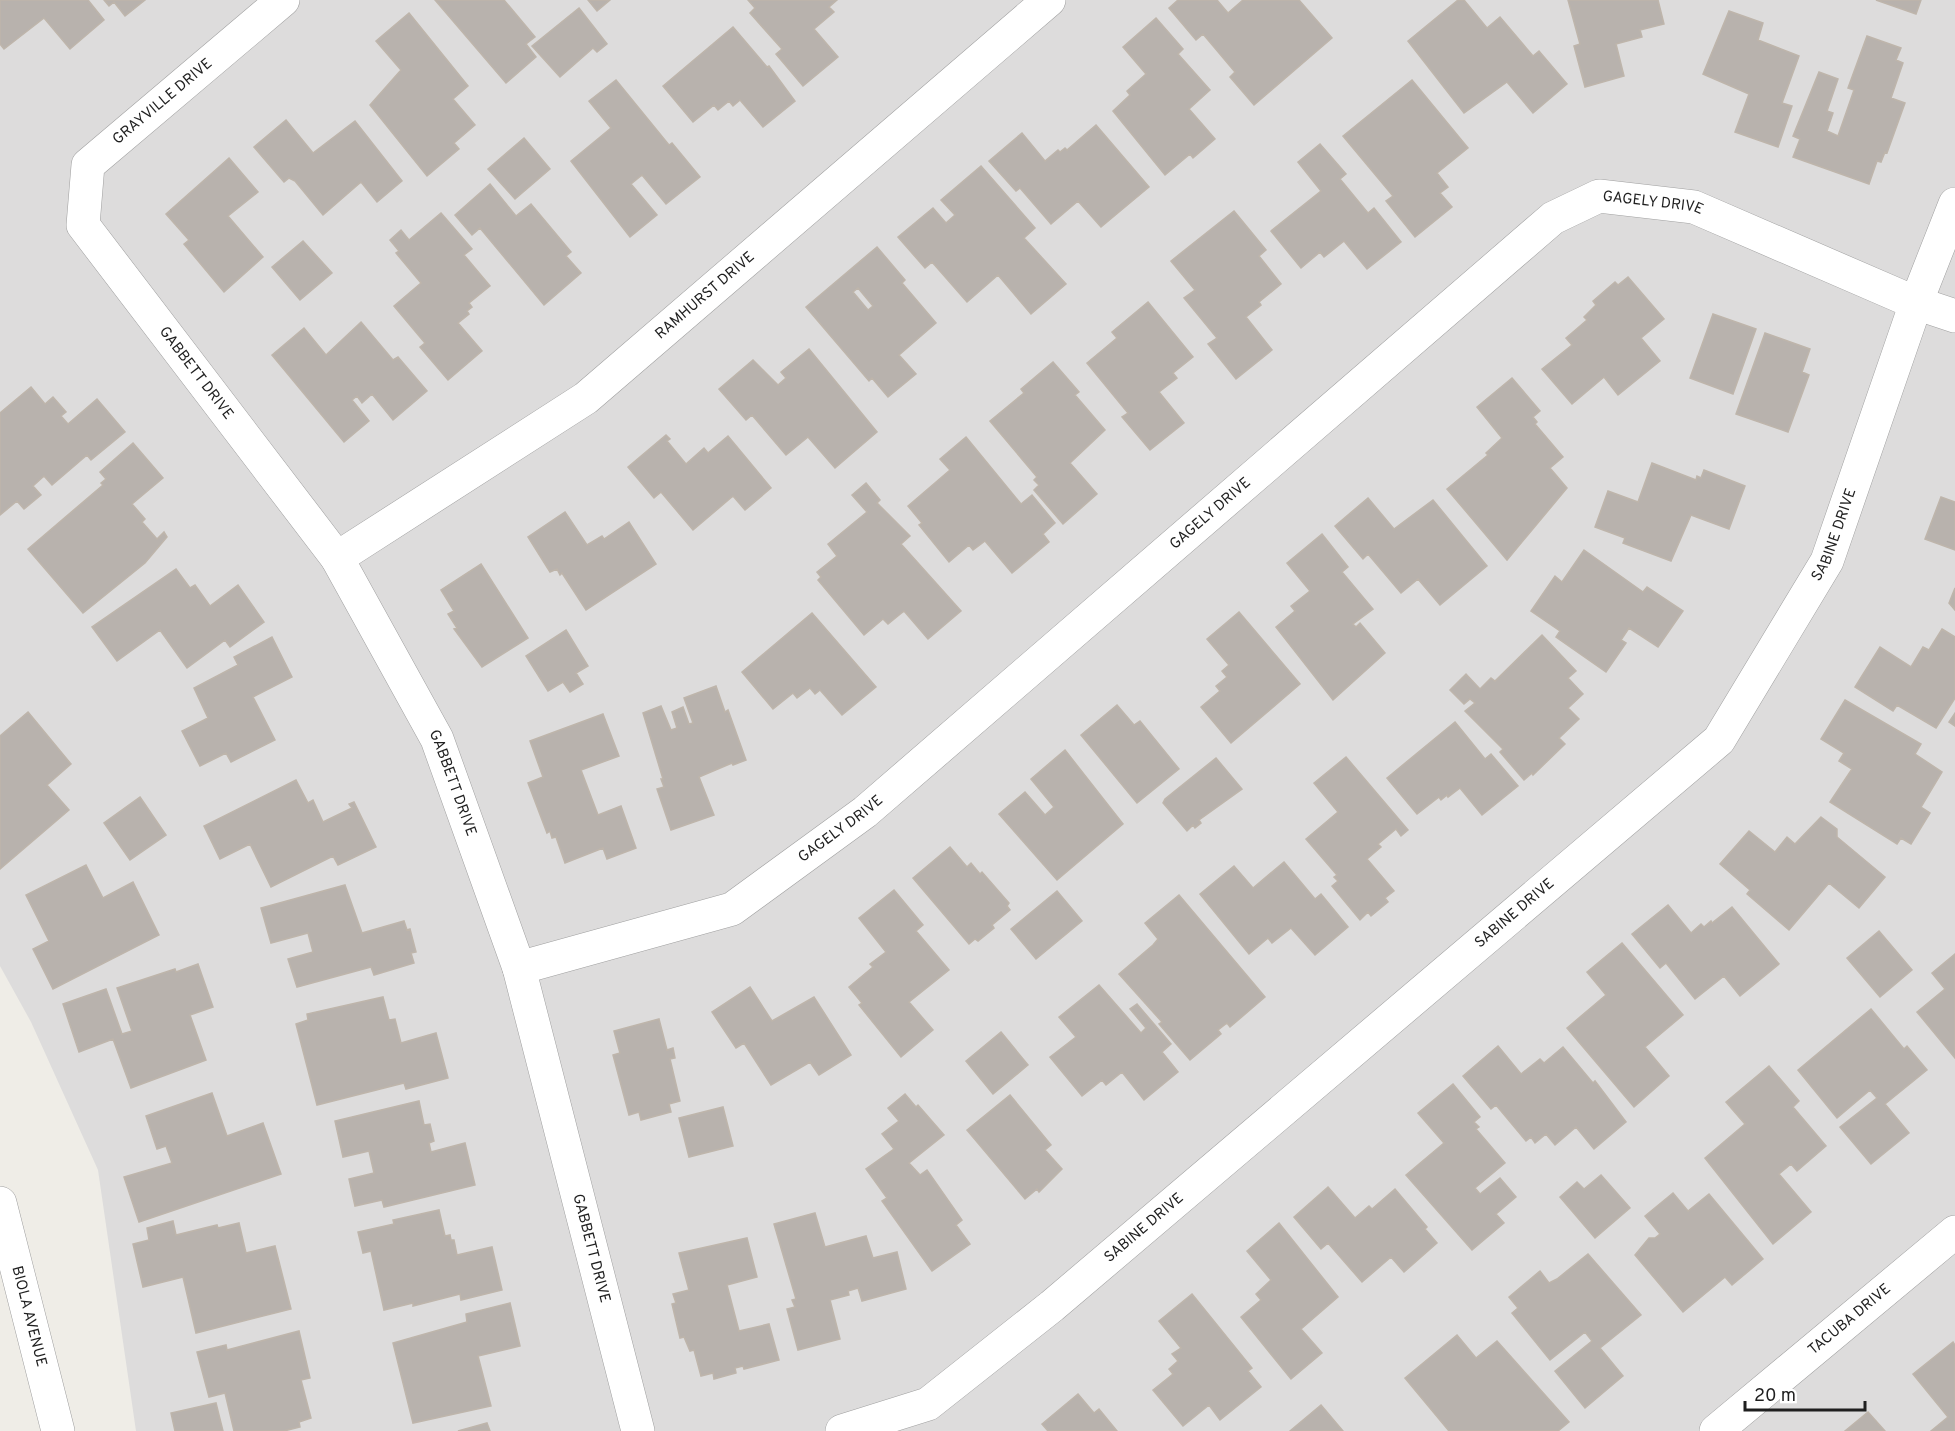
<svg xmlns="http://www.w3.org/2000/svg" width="1955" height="1431" font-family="Overpass,sans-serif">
  <rect width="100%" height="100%" fill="#efede7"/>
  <path fill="#dddcdc" d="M0,0H1955V1431H136L98,1170L31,1022L0,966Z"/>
  <path fill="#b8b2ad" stroke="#beb5ab" stroke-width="1.5" fill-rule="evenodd" d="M0,0H88L104,20L70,49L44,18L4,49L0,44Z
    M104,0H145L125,16L114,2L109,6Z
    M435,0H504L535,37L526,44L536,57L506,83Z
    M588,0H610L597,11Z
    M748,0H837L829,7L834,12L814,29L838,57L803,86L776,54L782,49L750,13L755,8Z
    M1178,0H1217L1228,13L1243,0H1299L1332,38L1254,105L1230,77L1235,72L1203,34L1196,40L1169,8Z
    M1458,0H1464L1487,28L1500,17L1533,56L1539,51L1567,84L1533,113L1507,82L1464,113L1408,41Z
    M1568,0H1658L1664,24L1640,30L1642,37L1616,44L1624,76L1585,87L1574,46L1580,44Z
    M1876,0H1921L1916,14Z
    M579,8L607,44L597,52L593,48L560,77L532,46Z
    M1729,11L1763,23L1758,40L1799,56L1782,103L1792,106L1778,147L1735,132L1749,94L1703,74Z
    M409,13L468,86L453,99L475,125L454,143L459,149L427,176L370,105L401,70L376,41Z
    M1156,18L1183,49L1178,54L1210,90L1189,109L1215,139L1193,158L1190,154L1165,175L1113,111L1130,95L1127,91L1146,74L1123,47Z
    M733,27L767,67L769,66L795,101L763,127L740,100L733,106L729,101L718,110L714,105L693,122L663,86Z
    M1867,36L1901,48L1896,60L1903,63L1891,98L1905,103L1887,153L1885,152L1881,162L1877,161L1869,184L1793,157L1800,139L1793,136L1819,72L1838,79L1827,111L1833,113L1827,131L1838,136L1854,90L1848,88Z
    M616,80L669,145L672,143L700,177L666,204L642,175L631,184L657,215L630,237L571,161L611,128L589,101Z
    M1412,80L1468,148L1437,173L1448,187L1440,193L1452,207L1415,237L1386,201L1393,196L1343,136Z
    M286,120L313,153L355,121L402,181L377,202L361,182L323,215L295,181L289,178L284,182L254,147Z
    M1096,125L1149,187L1101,227L1078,201L1051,224L1020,188L1016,191L989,161L1022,133L1045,161L1058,150L1060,152L1065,148L1067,150Z
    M524,138L550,169L515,199L488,169Z
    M1320,144L1346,174L1340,179L1368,213L1374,208L1401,242L1367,269L1344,241L1324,257L1320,252L1301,268L1271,231L1321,191L1298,162Z
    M229,158L258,192L228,216L263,257L224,292L184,244L189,240L166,214Z
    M981,166L1035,228L1024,238L1066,284L1031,314L998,275L967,302L932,262L925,268L898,237L933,208L946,223L955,215L941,200Z
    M490,184L516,216L531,204L571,252L566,256L581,273L544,305L480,228L472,235L455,215Z
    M1234,211L1266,250L1259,256L1281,284L1259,302L1261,305L1246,317L1272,350L1236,379L1208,344L1217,338L1184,298L1195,290L1171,261Z
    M441,213L472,249L464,255L490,286L469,303L472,307L467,311L469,314L458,323L482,351L448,380L420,347L425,343L394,306L421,283L396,253L399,251L390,240L401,230L409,240Z
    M303,241L332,273L300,300L272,267Z
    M877,247L905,280L902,283L936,323L899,355L916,374L888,397L872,378L869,381L806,307ZM858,288L873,306L868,310L853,292Z
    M1628,277L1664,319L1641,338L1660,361L1618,395L1604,377L1572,404L1542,369L1572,345L1566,338L1587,320L1584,317L1596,305L1593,301L1615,282L1618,285Z
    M1148,302L1193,357L1173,373L1177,378L1159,392L1184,423L1150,450L1122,417L1128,413L1087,363L1117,338L1112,332Z
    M1713,314L1756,329L1733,394L1690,378Z
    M361,322L393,360L398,357L427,391L393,420L372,394L362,403L357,396L352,400L369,421L344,442L272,355L304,328L326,355Z
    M1765,333L1810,349L1802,372L1809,375L1788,432L1736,414Z
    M809,349L877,432L835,468L808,437L786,455L752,415L746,420L719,389L753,360L778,385L786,378L781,372Z
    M1053,362L1079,392L1075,395L1105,430L1070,463L1097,494L1063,524L1034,490L1039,485L1034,480L1037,477L990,421L1024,393L1021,389Z
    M1512,378L1540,411L1533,417L1537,422L1535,424L1563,457L1550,468L1567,488L1507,560L1447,489L1488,455L1486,453L1502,438L1477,407Z
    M31,387L45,404L53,397L66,412L61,416L68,424L97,399L125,432L91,460L87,455L52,485L44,476L33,486L41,495L24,509L17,501L0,515V413Z
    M666,435L670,439L667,441L686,464L704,448L708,453L728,436L771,488L745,510L733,496L693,530L661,492L654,498L628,467Z
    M966,437L1021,504L1032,495L1055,523L1043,534L1049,542L1012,573L985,541L973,550L969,545L949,562L919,525L922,523L908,506L950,470L940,459Z
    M133,443L163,478L132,504L145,519L142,522L157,539L164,532L167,537L145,563L83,613L28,549L103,485L101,483L106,479L100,472Z
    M1652,463L1696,480L1697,476L1701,478L1704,470L1745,486L1729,529L1691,515L1671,561L1623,543L1625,538L1595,527L1608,491L1638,502Z
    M866,483L880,500L877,503L910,536L901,544L961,611L928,639L904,611L888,624L883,619L864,635L818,580L821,577L817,572L837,556L828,544L867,512L852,495Z
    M1941,497L1955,502V550L1925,539Z
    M1368,498L1394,529L1433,500L1487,566L1440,605L1418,579L1401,593L1368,554L1363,559L1335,526Z
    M565,512L587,545L602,536L604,539L629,522L656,564L586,610L562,573L560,575L557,569L550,572L528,537Z
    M1322,534L1348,567L1342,572L1373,609L1353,624L1356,627L1360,623L1385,653L1333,700L1276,627L1295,611L1291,606L1310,591L1287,563Z
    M1584,550L1643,592L1647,587L1683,611L1658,647L1629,628L1621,640L1626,643L1606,672L1556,637L1560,631L1531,611L1555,576L1562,582Z
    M481,564L528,638L482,667L454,629L457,628L448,614L454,611L441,590Z
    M176,569L190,588L195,585L210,606L238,585L264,622L230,647L225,640L187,668L160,630L117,661L92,627Z
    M1955,588V610L1949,603Z
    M1239,612L1300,684L1231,743L1201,707L1220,691L1216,686L1227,677L1222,671L1229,665L1207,639Z
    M812,613L876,687L842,715L820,690L815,694L810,688L797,698L793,693L773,709L742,672Z
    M1942,629L1955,637V698L1936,728L1897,705L1893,711L1855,687L1880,647L1911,667L1923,647L1929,650Z
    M566,630L588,666L576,673L583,684L570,692L563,682L548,691L526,656Z
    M1542,635L1576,671L1568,678L1583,694L1568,708L1579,719L1559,738L1565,744L1533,775L1532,773L1524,780L1500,752L1503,749L1465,711L1475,703L1470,699L1464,704L1450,690L1466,674L1480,689L1491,678L1495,681Z
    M272,637L292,677L253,697L275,740L231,762L226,753L200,766L182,731L208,718L194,688L238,665L234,657Z
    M716,686L725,712L728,710L746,760L733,765L732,763L699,777L714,815L671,830L657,789L664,787L661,779H663L643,713L661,706L671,730L677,728L672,712L683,707L689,724L693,723L684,698Z
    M1845,700L1921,744L1915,754L1942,772L1921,807L1930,813L1911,844L1901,838L1897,844L1830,802L1852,769L1839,761L1844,753L1821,739Z
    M1117,705L1134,725L1140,721L1179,769L1137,803L1081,735Z
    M28,712L71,764L47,785L69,810L0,869V736Z
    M1955,713V726L1949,722Z
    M603,714L619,756L581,770L598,815L621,806L636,848L607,859L603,848L565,863L556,837L552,838L550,831L547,833L528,783L543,777L530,741Z
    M1455,722L1485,759L1491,754L1518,786L1482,815L1460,788L1448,797L1447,795L1441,800L1439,797L1417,814L1387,778Z
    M1065,750L1123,824L1057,880L999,814L1025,792L1045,815L1054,807L1031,779Z
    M1346,757L1408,830L1401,836L1396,829L1378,844L1381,847L1367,859L1394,891L1385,898L1388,902L1371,916L1368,912L1360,920L1332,886L1338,881L1334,877L1337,875L1306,839L1338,812L1314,783Z
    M1216,758L1242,789L1199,820L1201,823L1195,828L1193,825L1187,831L1163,803L1165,799Z
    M296,780L308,803L313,800L323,822L352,808L349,804L354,802L376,847L338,865L333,856L271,887L250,844L220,859L204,826Z
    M140,797L166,835L130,860L104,823Z
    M1821,817L1837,829V837L1885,877L1859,908L1829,883L1789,930L1747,894L1750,890L1720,864L1749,831L1775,852L1787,837L1795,844Z
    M950,847L967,867L971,863L980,874L982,872L1009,903L1007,906L1010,910L992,925L994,928L978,941L975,939L969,944L913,878Z
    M1284,862L1315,899L1321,894L1348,927L1315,955L1291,928L1272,943L1268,938L1249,954L1200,894L1234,866L1253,888Z
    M86,865L103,898L133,882L159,935L53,989L33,949L49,941L26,895Z
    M345,885L362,933L404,921L407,930L410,929L416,952L411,953L414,963L374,975L371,967L297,987L288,959L313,952L308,933L271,943L261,908Z
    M894,890L923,925L916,931L949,970L909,1002L933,1030L901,1057L859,1005L862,1003L849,987L873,967L870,964L886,952L859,918Z
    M1057,891L1082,921L1036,959L1011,929Z
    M1179,895L1265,997L1230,1027L1227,1023L1218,1030L1221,1034L1190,1060L1159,1024L1162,1022L1119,974L1153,945L1158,939L1145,923Z
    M1668,905L1691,933L1701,924L1704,927L1711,921L1712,923L1732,907L1779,964L1740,996L1724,976L1695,999L1666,963L1660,968L1632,934Z
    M1879,931L1912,970L1880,997L1847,958Z
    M1622,943L1683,1015L1645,1047L1669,1076L1634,1107L1567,1028L1606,995L1587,972Z
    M1955,954V1058L1917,1012L1945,989L1932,973Z
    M198,964L213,1007L190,1015L206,1060L131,1088L113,1039L79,1052L63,1004L106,989L122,1034L132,1031L117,988L175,969L176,972Z
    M1099,985L1141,1033L1146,1028L1130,1009L1137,1004L1171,1044L1162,1052L1178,1072L1144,1100L1122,1072L1106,1085L1102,1080L1082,1096L1050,1057L1076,1037L1059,1017Z
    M750,987L772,1021L814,997L851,1055L819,1075L810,1062L771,1085L744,1043L736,1048L712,1012Z
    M383,997L389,1020L395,1019L401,1043L436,1033L448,1078L406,1089L404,1083L317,1105L296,1024L308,1020L307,1014Z
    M1871,1009L1904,1049L1907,1046L1927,1070L1885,1104L1909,1133L1871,1164L1840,1127L1877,1098L1870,1090L1837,1118L1798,1070Z
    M659,1019L667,1050L673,1048L675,1058L670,1059L680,1101L669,1104L671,1112L641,1120L639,1112L629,1115L613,1055L620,1053L614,1031Z
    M1001,1032L1028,1065L993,1094L966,1061Z
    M1498,1046L1521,1074L1540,1059L1544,1063L1563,1047L1593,1083L1595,1081L1626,1122L1594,1149L1576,1127L1555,1145L1546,1134L1535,1143L1531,1137L1526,1141L1496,1105L1491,1109L1463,1076Z
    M1769,1066L1799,1101L1793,1107L1826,1146L1797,1171L1791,1164L1779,1174L1811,1212L1773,1244L1705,1158L1745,1124L1726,1102Z
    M1453,1084L1480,1117L1474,1122L1479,1127L1476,1129L1505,1163L1475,1188L1480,1194L1500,1178L1516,1197L1496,1214L1504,1223L1472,1250L1406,1175L1444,1143L1418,1113Z
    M212,1093L227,1136L263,1123L281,1174L139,1222L124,1177L172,1163L166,1146L157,1149L146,1116Z
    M905,1094L916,1107L918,1105L944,1135L909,1163L920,1175L927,1170L962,1220L956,1225L970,1244L932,1271L882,1201L887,1198L866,1169L894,1149L882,1134L899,1121L888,1108Z
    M1010,1095L1051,1145L1045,1150L1062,1169L1039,1192L1037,1189L1025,1199L967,1130Z
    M419,1101L424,1125L430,1124L434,1141L429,1143L431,1152L465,1143L475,1185L384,1207L382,1200L355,1206L349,1179L374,1173L369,1151L343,1157L335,1121Z
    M723,1107L733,1146L689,1157L679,1118Z
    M1601,1175L1630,1208L1595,1238L1560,1197L1577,1182L1584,1189Z
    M1328,1187L1355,1218L1369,1206L1372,1209L1395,1189L1427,1227L1425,1229L1437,1243L1404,1272L1391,1257L1362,1282L1328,1243L1321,1249L1294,1217Z
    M1673,1193L1688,1211L1709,1194L1763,1259L1732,1285L1725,1277L1683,1312L1635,1255L1649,1238H1655L1660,1234L1645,1216Z
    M439,1210L445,1236L450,1235L451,1240H454L457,1255L492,1247L502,1290L461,1300L460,1294L413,1306V1303L384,1310L371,1251L363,1253L358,1232L394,1224L393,1220Z
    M815,1213L825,1247L866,1236L873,1258L897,1252L906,1289L862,1301L858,1288L848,1291L849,1295L830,1300L840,1339L798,1350L787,1309L795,1307L792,1300L796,1299L774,1224Z
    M173,1221L176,1235L217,1225L218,1228L239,1223L246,1253L275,1246L291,1309L196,1333L183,1277L143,1287L133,1244L149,1240L147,1228Z
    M1279,1223L1338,1297L1301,1329L1322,1353L1291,1379L1241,1317L1261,1300L1256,1294L1271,1280L1247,1251Z
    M747,1238L757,1277L727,1285L739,1331L769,1324L779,1360L744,1369L743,1366L735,1368L736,1373L714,1379L713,1373L701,1376L694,1350L690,1351L684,1337L680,1338L672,1304L676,1303L673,1294L689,1290L679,1253Z
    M1588,1254L1641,1315L1600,1348L1623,1376L1585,1408L1555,1371L1592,1341L1585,1332L1550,1360L1512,1313L1518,1308L1509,1297L1540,1271L1549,1283L1557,1279Z
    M1192,1294L1252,1368L1248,1371L1261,1387L1220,1420L1209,1405L1183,1426L1153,1390L1173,1374L1169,1369L1178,1361L1172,1354L1181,1348L1159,1321Z
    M510,1303L520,1346L478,1356L491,1406L413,1423L393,1343L467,1322L466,1314Z
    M299,1331L310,1378L301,1380L311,1418L299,1422L300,1427L284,1431H234L225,1393L209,1397L197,1352L226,1345L227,1350Z
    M1457,1335L1476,1358L1497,1341L1569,1422L1558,1431H1449L1405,1378Z
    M1953,1342L1955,1345V1431H1931L1948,1417L1913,1374Z
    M1078,1394L1094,1413L1099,1409L1117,1431H1048L1042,1424Z
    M216,1403L223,1431H175L171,1413Z
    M1321,1405L1343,1431H1290Z
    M1868,1412L1885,1431H1845Z
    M487,1423L490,1431H458Z"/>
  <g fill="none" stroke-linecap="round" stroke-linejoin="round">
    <g stroke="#a0a0a0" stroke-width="34">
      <g id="minor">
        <path id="s1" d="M283,0L88,165L83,225L337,558L437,739L519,968L638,1431"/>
        <path id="s2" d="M337,558L586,398L1049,0"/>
        <path id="s3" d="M519,968L732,909L865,812L1553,218L1599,196L1694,207L1916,303L1955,316"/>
        <path id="s4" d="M0,1203L58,1431"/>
        <path id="s5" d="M842,1431L928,1404L1052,1306L1719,740L1827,561L1916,303L1955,204"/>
        <path id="s6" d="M1716,1431L1955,1232"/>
      </g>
    </g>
    <use href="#minor" stroke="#fff" stroke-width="33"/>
  </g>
  <g text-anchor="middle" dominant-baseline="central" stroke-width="4.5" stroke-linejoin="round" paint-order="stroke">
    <g font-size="15" fill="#1f1f1f" stroke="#fff">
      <text transform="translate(163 102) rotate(-40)">GRAYVILLE DRIVE</text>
      <text stroke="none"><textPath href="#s3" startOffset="1400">GAGELY DRIVE</textPath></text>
      <text stroke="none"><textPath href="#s2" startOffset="453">RAMHURST DRIVE</textPath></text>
      <text stroke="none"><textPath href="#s1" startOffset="502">GABBETT DRIVE</textPath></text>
      <text stroke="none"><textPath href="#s3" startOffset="842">GAGELY DRIVE</textPath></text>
      <text stroke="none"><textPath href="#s5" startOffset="1359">SABINE DRIVE</textPath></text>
      <text stroke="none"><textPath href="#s1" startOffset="988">GABBETT DRIVE</textPath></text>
      <text stroke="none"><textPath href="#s3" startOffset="356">GAGELY DRIVE</textPath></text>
      <text stroke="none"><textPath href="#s5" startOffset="855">SABINE DRIVE</textPath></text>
      <text stroke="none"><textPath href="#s5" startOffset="369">SABINE DRIVE</textPath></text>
      <text stroke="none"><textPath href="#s1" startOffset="1474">GABBETT DRIVE</textPath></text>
      <text stroke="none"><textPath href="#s4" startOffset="117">BIOLA AVENUE</textPath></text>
      <text stroke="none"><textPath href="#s6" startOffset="174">TACUBA DRIVE</textPath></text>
    </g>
  </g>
  <path d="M1745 1401v9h120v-9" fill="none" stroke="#1f1f1f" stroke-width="3"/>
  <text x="1754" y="1401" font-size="18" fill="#1f1f1f" stroke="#ffffff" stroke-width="4.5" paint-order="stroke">20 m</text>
</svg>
